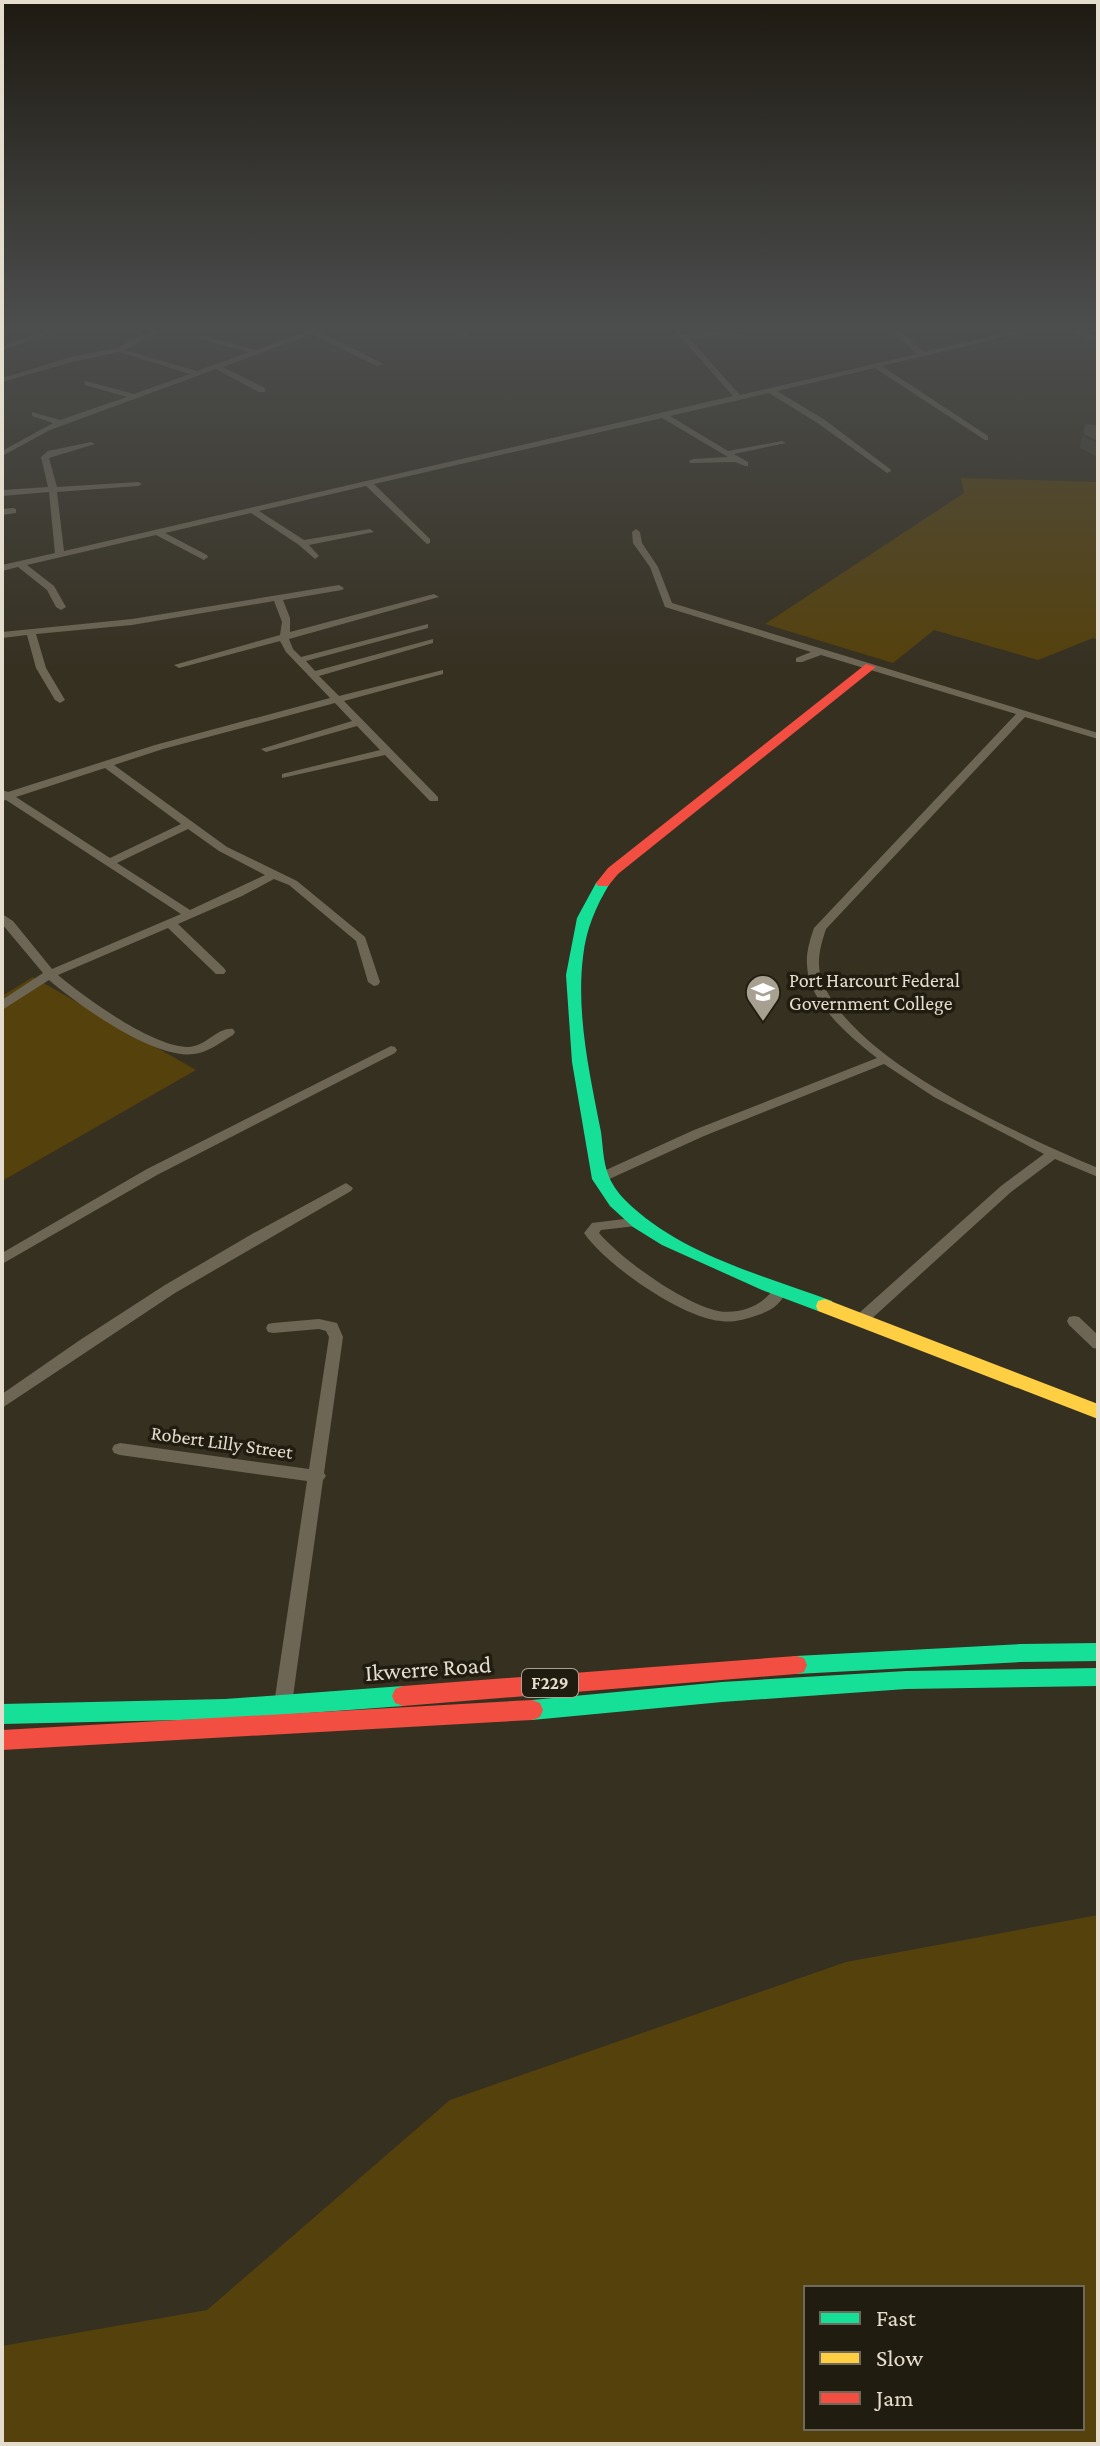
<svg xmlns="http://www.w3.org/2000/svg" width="1100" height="2446" font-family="'Crimson Pro',serif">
  <rect width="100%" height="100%" fill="#363021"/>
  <path fill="#55410c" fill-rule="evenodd" d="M961,478L1098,482V640L1093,638L1038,660L934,630L893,663L765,624L964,493Z
    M33,977L196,1070L2,1181V996Z
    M1098,1915V2444H2V2346L207,2310L450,2100L846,1962ZM806,2288H1082V2428H806Z"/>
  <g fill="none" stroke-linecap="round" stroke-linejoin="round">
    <path fill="#6d6655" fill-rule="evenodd" d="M2,325H6L3,327Z
      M61,325H72L2,350V346Z
      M163,325H172L125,350L197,371L249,352L200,339V335L256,350L324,325H335L319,332L384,364L377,366L312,334L223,367L265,388V392H259L216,369L50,430L2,456V451L53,423L32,416V412L60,420L127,397L85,385V381L134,394L190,374L119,352L72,362L2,382V378L68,358L117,348Z
      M441,325H451L470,334L463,336Z
      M670,325H677L686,335L764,325H786L690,339L740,395L917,354L886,325H894L924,352L1040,325H1054L882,366L988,436V440H985L875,368L777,391L825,420L890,469L891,471L887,473L819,424L769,393L670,416L728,451L782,441L786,443L734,454L748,462V466H745L735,462L690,463L689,461L693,459L728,457L662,418L374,484L430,539V543L427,544L366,486L259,511L304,540L370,529L374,532L309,545L319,556L315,559L299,545L251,513L165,533L207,555L208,557L204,560L156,535L27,565L54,586L66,607L61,610L56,607L47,590L18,567L2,571V565L55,553L49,492L2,496V490L48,487L41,457L48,451L91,442L95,444L49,458L57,487L138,482L142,484L138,486L57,492L64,551L733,396Z
      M1055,325H1065L1098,338V342Z
      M13,508L16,509V513L2,515V509Z
      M636,529L640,532L642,543L658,567L672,603L1098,733V739L1025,717L826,929C821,944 816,961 821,977C846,1059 1023,1136 1098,1168V1177L1055,1159L1011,1192L868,1322H858L856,1318L858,1314L1001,1186L1044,1154L934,1097L884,1064L704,1136L605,1181L600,1182L593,1178L595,1175L694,1130L877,1058C850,1037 808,1002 807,965C806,952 810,940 814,928L1016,714L821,655L802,662H796V658L811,652L665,607L650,567L633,543L632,532Z
      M339,585L344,588L342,590L283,600L290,618V632L434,594L439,597L289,639L293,649L301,657L428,624V628L306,661L315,671L433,639V643L319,676L339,696L443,670V674L344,701L438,797V801H430L385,755L282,778V774L380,750L357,726L266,752L261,749L352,721L335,703L163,749L114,765L227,847L297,881L365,937L380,982L378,985L374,986L368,982L356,941L289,885L274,879L242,896L178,924L224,968L226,971L224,974H216L168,928L58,975C85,998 153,1047 188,1047C206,1047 217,1027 233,1029L235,1032L233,1035C221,1042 209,1052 194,1054C155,1060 78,1005 49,980L2,1010V1000L43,973L2,924V914L13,921L52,969L181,914L6,800L2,801V790L8,792L155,745L330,698L286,652L280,641L179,668L174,665L280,635L282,622L274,601L132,625L36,634L46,668L65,700L60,703L55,700L36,668L27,635L2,638V632L132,619ZM105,768L181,824L110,858L16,797ZM188,829L219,851L265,875L190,910L117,863Z
      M391,1046L395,1047L397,1050L395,1053L157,1175L2,1264V1253L147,1169Z
      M346,1183L353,1188L351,1191L175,1293L2,1408V1394L80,1340L165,1285L252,1234Z
      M640,1217L647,1222L645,1225L601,1230L599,1233C621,1259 684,1304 718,1311C741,1315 766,1305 776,1284L781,1283L788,1288C782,1303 773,1310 758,1315C746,1319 734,1323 721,1321C682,1318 606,1265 584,1233L592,1223Z
      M1074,1316L1079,1317L1098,1335V1349L1093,1348L1069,1325L1067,1321L1069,1317Z
      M319,1319L337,1323L343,1337L324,1473L326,1476L323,1480L292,1704L289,1709L283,1711L277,1709L274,1704L307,1481L120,1455L114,1453L112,1449L114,1445L120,1443L309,1469L329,1337L326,1331L319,1329L273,1333L268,1332L266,1328L268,1324L273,1323Z"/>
    <path fill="#16e098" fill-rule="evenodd" d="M603,879L610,883C596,906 586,929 583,957C576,1014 590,1076 601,1132C603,1146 603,1161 608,1174C611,1183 618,1193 625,1200C679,1254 762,1275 832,1301L834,1306L832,1311H818L762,1290L662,1245L633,1227L610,1206L592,1179L572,1062L566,975L577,918L596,883Z
      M1098,1643V1661L1021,1662L796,1674L788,1672L785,1665L788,1658L796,1656L1021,1644Z
      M1098,1668V1686L906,1689L722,1702L532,1720L524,1717L521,1710L524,1703L532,1700L722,1682L906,1671Z
      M403,1686L411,1689L414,1696L411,1703L403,1706L225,1719L2,1724V1704L225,1699Z"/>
    <path fill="#ffcf43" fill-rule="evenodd" d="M825,1299L1098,1404V1419L818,1311L816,1306L818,1301Z"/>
    <path fill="#f24e42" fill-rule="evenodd" d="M866,664L876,667L618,874L608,886H598L596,883L608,868Z
      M796,1656L804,1658L807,1665L804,1672L796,1674L403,1706L395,1703L392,1696L395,1689L403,1686Z
      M532,1700L540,1703L543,1710L540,1717L532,1720L2,1750V1730Z"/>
  </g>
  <path fill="#413d32" d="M1084,423L1098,424V457L1080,448Z"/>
  <path fill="#4c473a" stroke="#353229" stroke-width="2" d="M1084,423L1098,424V442L1083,435Z"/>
  <linearGradient id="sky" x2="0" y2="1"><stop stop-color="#1e1a12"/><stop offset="0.49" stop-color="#4c4e4e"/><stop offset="1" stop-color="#4c4e4e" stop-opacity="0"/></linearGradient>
  <rect width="1100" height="668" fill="url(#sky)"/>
  <defs>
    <g id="university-pin" transform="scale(1.8)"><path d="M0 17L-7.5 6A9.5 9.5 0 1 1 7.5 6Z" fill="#a7a091" stroke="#211c10"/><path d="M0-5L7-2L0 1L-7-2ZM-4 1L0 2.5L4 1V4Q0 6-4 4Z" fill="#fff"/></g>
  </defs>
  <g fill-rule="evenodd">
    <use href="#university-pin" x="763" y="992"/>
  </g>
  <g text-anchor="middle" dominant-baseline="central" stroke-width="7" stroke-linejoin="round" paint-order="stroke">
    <rect fill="#211c10" stroke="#aaa294" stroke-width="2" x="522" y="1669" width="56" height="28" rx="6"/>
    <g font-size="18" font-weight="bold" fill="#e4dccd">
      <text x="550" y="1683">F229</text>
    </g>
    <g font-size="20" fill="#e4dccd" stroke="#211c10" text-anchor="start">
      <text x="789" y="980">Port Harcourt Federal<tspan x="789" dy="23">Government College</tspan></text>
    </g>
    <g font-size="20" fill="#e4dccd" stroke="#211c10">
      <text transform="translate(222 1442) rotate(8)">Robert Lilly Street</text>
    </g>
    <g font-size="24" fill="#e4dccd" stroke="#211c10">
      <text transform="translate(428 1668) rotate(-4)">Ikwerre Road</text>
    </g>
  </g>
  <rect width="1100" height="2446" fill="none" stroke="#e4dccd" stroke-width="8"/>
  <rect x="804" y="2286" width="280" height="144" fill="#211c10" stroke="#6f695c" stroke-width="2"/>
  <rect x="820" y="2312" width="40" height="12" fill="#16e098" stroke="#6f695c" stroke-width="2"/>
  <text x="876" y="2326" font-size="24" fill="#e4dccd">Fast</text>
  <rect x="820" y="2352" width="40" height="12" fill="#ffcf43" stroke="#6f695c" stroke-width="2"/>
  <text x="876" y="2366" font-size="24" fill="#e4dccd">Slow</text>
  <rect x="820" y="2392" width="40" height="12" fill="#f24e42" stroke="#6f695c" stroke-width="2"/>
  <text x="876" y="2406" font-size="24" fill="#e4dccd">Jam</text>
</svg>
